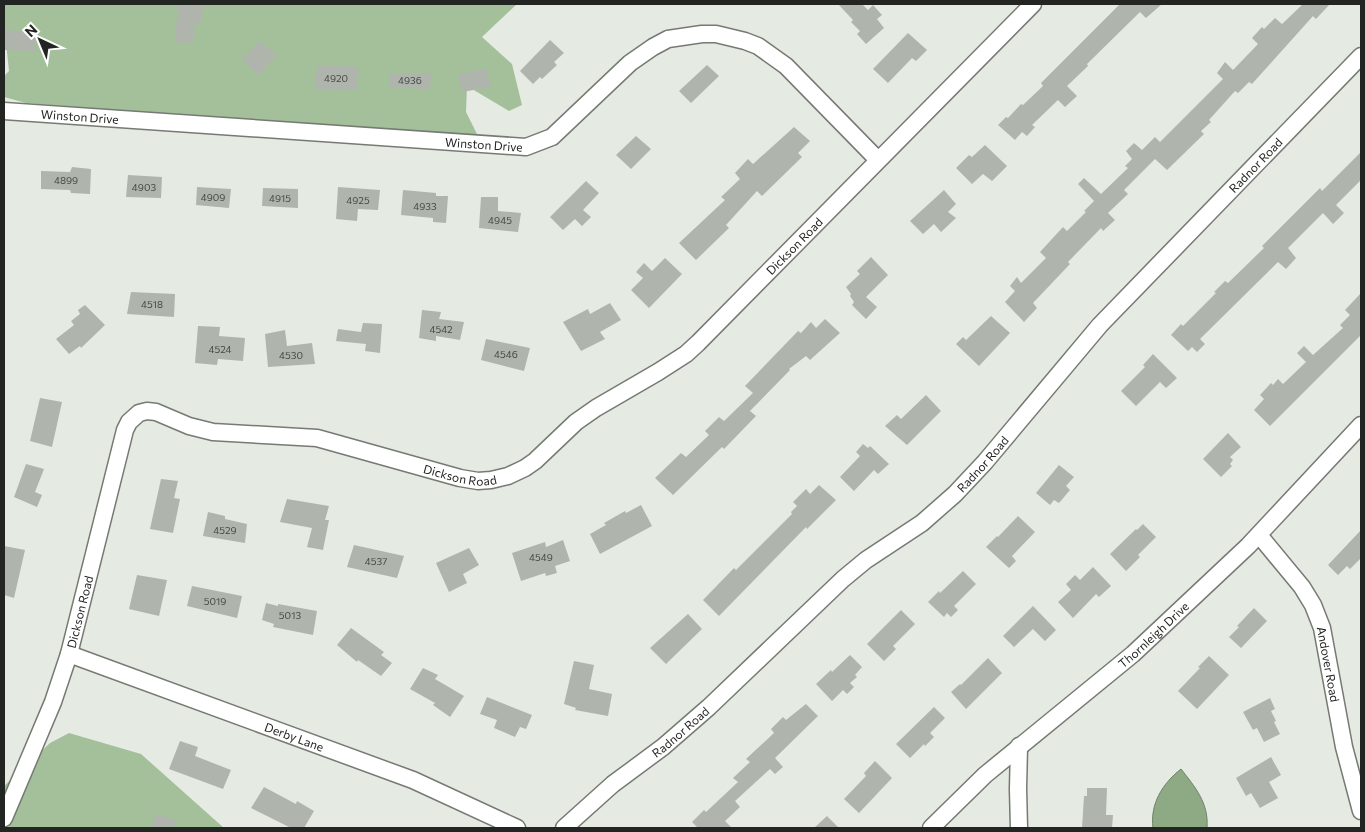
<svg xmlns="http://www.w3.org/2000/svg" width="1365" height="832" font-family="Commissioner,sans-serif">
  <rect width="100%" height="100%" fill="#e5ebe3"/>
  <path fill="#a4c09b" d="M4,4H517L482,37L512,64L522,105L509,111L467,86L466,112L479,138L26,103L4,97V76L9,71L4,25Z
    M69,733L141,754L224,828H4V786L50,743Z"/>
  <path fill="#8eaa85" stroke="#6e8267" d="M1181,769C1195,787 1209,803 1207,828H1153C1150,804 1162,784 1181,769Z"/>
  <path fill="#afb5ad" d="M838,4H862L868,10L873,5L882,15L877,19L884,28L866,44L857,34L860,31L851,22L853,20Z
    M1120,4H1162L1146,18L1140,12L1087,64L1088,66L1067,86L1077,96L1065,107L1058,100L1032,125L1035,127L1027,136L1022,132L1015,140L998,125L1006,117L1008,118L1021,104L1023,105L1043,86L1041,83Z
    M1303,4H1330L1316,19L1313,16L1252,84L1249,82L1238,93L1235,91L1209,120L1211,122L1201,131L1204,134L1167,170L1155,159L1124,190L1128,194L1108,213L1115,220L1103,231L1101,228L1068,262L1070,264L1033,303L1037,308L1024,322L1005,302L1015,291L1010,286L1017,277L1021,283L1046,258L1040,252L1063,227L1067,231L1086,212L1084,211L1094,201L1078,184L1084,178L1101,194L1128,168L1125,166L1132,159L1126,151L1134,143L1142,150L1155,137L1160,142L1223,79L1217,73L1225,62L1233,70L1258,44L1252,38L1262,27L1264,29L1275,18L1282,24Z
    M178,5L203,6L202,22L195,23L193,43L175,42Z
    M4,30L36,32L35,51L4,50Z
    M908,33L927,50L916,61L912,58L888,83L873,69Z
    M550,40L564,53L554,62L557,65L542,79L540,77L533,84L520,71Z
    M260,41L277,56L258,75L242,59Z
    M317,65L358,67L357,90L315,89Z
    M707,65L719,76L691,103L679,91Z
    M486,68L491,87L462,92L458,75Z
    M389,73L431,74L430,89L389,87Z
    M794,127L810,141L798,153L802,157L762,196L757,191L726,225L729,228L696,260L679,243L725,200L721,197L740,179L735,173L748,159L753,164Z
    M636,136L651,149L631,169L616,155Z
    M985,145L1007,166L992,181L983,174L972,184L956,168L969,155L972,157Z
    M1361,152V180L1336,205L1344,213L1333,224L1323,213L1288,248L1296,258L1286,269L1278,262L1200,339L1205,344L1197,352L1192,347L1188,351L1171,335L1181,324L1183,326L1216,293L1214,292L1225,281L1228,283L1264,248L1262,246L1320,188L1322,191Z
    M72,167L91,169L90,194L71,193L70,190L41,189V171L70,172Z
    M128,175L162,177L161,198L126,197Z
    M586,181L599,193L583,210L591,217L582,226L575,219L563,230L550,217Z
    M197,187L231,189L229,208L196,205Z
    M338,187L380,190L378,210L358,209L357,221L336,219Z
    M263,188L298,189V208L262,206Z
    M403,190L436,193V196H448L446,223L433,222V218L401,215Z
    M944,190L956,204L948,212L956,218L941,232L934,224L923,234L910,221Z
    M481,197H498V211L521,213L518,232L479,228Z
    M871,257L888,275L866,297L877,307L866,319L852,305L854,302L850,296L851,294L846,287L860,274L857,271Z
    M665,258L682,274L649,308L631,290L643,278L636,272L644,263L652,271Z
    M131,292L175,294L174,317L127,314Z
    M1361,293V335L1270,426L1254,410L1264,399L1260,395L1271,383L1273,385L1278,379L1283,384L1306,362L1297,353L1304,346L1313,355L1343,328L1340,325L1350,315L1345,310Z
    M610,303L621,320L600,332L605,339L581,351L563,322L588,309L590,314Z
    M85,305L105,325L81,348L80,346L69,354L56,339L74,325L71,321L80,314L78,310Z
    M422,310L441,312L439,319L464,322L460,340L436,336V341L419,338Z
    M991,316L1010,333L979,366L956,344L963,337L966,340Z
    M825,319L840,333L810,360L806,356L789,369L790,370L750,411L756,416L724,449L722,447L673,495L655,478L681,453L686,457L709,435L705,431L719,417L724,421L753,393L745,386L798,331L801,333L811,322L816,328Z
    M363,323L382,324L380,353L365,351L366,344L336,341L338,329L361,332Z
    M198,326L220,327L219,336L245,338L243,361L218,359L217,365L195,363Z
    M285,330L287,346L312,343L315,364L268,367L265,334Z
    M486,339L530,348L524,371L481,360Z
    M1153,354L1177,378L1166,388L1160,382L1136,406L1121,391L1145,367L1143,365Z
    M926,395L941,411L907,445L885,426L897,415L901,419Z
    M40,398L62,402L52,447L30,441Z
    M1228,433L1241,447L1230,457L1233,460L1230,464L1232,466L1221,477L1203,459Z
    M863,444L868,448L870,446L889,464L878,474L874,470L854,491L840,477L860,456L856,452Z
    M26,464L44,469L35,492L42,495L37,507L14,497Z
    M1059,465L1074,477L1066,486L1070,490L1059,503L1054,500L1050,505L1036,493Z
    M161,479L178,481L174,498L180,499L173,533L150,529Z
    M819,485L836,500L807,529L806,527L719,616L703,600L734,568L736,570L792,514L791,512L797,506L793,502L806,489L810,494Z
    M287,499L329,506L325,520H329L323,550L307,547L312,528L280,522Z
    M641,505L652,526L600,554L590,534L606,525L604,523L625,511L626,513Z
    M208,512L225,516V519L247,524L245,543L203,536Z
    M1018,516L1035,532L1012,556L1016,561L1009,568L986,547L997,536L998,537Z
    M1143,524L1156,537L1138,555L1140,557L1126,571L1110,554L1136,529L1137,530Z
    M1361,530V558L1350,569L1347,566L1338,575L1328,565Z
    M563,540L570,561L555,566L557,573L546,576L545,573L521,581L512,553L545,542L546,547Z
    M354,545L404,556L397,578L347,567Z
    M4,546L25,550L14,598L4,595Z
    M469,548L479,565L463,574L467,583L449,592L436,563Z
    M1093,567L1111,586L1099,597L1096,594L1073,618L1058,602L1071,590L1066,584L1075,575L1080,580Z
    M963,571L976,584L954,606L958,610L951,617L947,613L944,617L928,602L939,591L940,593Z
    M137,575L167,580L159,616L129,609Z
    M192,586L242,596L237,618L187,606Z
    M266,603L278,606V604L317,611L313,635L273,627L274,624L262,620Z
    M1033,606L1056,630L1045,641L1033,629L1014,647L1003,636Z
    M1254,608L1267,621L1241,648L1229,637L1239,627L1237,626Z
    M901,610L915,624L893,646L896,649L884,661L867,644Z
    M688,614L702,629L666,664L650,648Z
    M351,628L384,652L381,655L392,663L381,676L358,660L357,662L337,645Z
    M850,655L862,667L855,675L857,677L850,683L854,687L847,694L843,690L832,701L816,684L831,670L832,672Z
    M1209,656L1229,675L1197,709L1178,691L1200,668L1198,667Z
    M988,658L1002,673L966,709L951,692L960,684L961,685Z
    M574,661L594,665L589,689L612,694L608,716L575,710L576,708L564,704Z
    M423,668L438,675L435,679L464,696L450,717L433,705L435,703L410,689Z
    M487,697L532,715L526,729L520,727L515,737L494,728L497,720L480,714Z
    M1270,698L1275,709L1271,711L1276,721L1274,722L1280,734L1264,742L1257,728L1253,730L1243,712Z
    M806,704L818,716L775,758L783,767L775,774L770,769L735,801L740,807L725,821L732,828H698L692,822L704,810L706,812L738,782L733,778L750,762L746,759L774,733L771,729L783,717L786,720Z
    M934,707L945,718L930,733L934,737L925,746L924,744L910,758L896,744Z
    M180,741L198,747L195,756L231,770L223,789L169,769Z
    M1271,757L1281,775L1269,782L1278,798L1260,808L1251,793L1246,796L1236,778Z
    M875,761L892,778L859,813L844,799L866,776L864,773Z
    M264,787L296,804L297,801L314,811L304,828H291L251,808Z
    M1087,788H1107L1106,815H1113L1112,828H1082L1084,796H1087Z
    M156,814L176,820L173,828H150Z
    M827,816L839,828H814Z"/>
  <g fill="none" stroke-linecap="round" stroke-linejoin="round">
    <g stroke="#757a73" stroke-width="19">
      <g id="minor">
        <path id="s1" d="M4,111L526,147L552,137L630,63L653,47L668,39L702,34H716L745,41L758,46L786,66L878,160"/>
        <path id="s2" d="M1259,535L1302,587L1313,605L1322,628L1344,747L1361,811"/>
        <path id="s3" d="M69,654L413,780L517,828"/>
        <path id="s4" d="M4,818L53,702L69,654L125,430L129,422L139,413L147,411L156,412L189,426L213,432L317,438L460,478L478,481L491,480L508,476L525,468L535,461L576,422L596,408L658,372L686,354L698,343L1033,4"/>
        <path id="s5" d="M564,828L613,784L663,747L709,707L843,579L866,560L922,523L955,494L985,462L1100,325L1361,56"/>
        <path id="s6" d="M931,828L985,775L1133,654L1248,546L1361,425"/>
        <path d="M1019,828L1018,789L1019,746"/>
      </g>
    </g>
    <use href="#minor" stroke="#fff" stroke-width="16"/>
  </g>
  <g text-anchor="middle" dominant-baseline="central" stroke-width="4" stroke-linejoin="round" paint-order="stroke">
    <g font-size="10" fill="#464945">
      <text x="336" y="78">4920</text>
      <text x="410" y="80">4936</text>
      <text x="66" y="180">4899</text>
      <text x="144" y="187">4903</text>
      <text x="213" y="197">4909</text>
      <text x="280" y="198">4915</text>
      <text x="358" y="200">4925</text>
      <text x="425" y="206">4933</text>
      <text x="500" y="220">4945</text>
      <text x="152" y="304">4518</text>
      <text x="441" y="329">4542</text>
      <text x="220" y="349">4524</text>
      <text x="506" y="354">4546</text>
      <text x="291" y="355">4530</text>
      <text x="225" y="530">4529</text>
      <text x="541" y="557">4549</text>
      <text x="376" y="561">4537</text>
      <text x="215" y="601">5019</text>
      <text x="290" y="615">5013</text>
    </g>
    <g font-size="12" fill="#232522" stroke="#fff">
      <text stroke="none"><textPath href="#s1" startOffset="76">Winston Drive</textPath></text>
      <text stroke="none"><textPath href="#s1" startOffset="481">Winston Drive</textPath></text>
      <text stroke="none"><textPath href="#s5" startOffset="961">Radnor Road</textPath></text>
      <text stroke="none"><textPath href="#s4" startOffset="1179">Dickson Road</textPath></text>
      <text stroke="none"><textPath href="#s5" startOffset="556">Radnor Road</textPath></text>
      <text stroke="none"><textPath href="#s4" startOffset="760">Dickson Road</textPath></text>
      <text stroke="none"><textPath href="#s4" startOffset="220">Dickson Road</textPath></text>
      <text stroke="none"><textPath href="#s6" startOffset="295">Thornleigh Drive</textPath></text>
      <text stroke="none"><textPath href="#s2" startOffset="150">Andover Road</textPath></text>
      <text stroke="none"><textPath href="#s5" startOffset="151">Radnor Road</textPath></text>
      <text stroke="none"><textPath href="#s3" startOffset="240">Derby Lane</textPath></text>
    </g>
  </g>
  <rect width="1365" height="832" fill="none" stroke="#232522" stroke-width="10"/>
  <g transform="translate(40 40) rotate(316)" stroke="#ffffff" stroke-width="4" paint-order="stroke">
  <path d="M0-4L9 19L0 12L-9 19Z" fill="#232522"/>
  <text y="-8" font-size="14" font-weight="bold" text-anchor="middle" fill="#232522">N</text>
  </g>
</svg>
